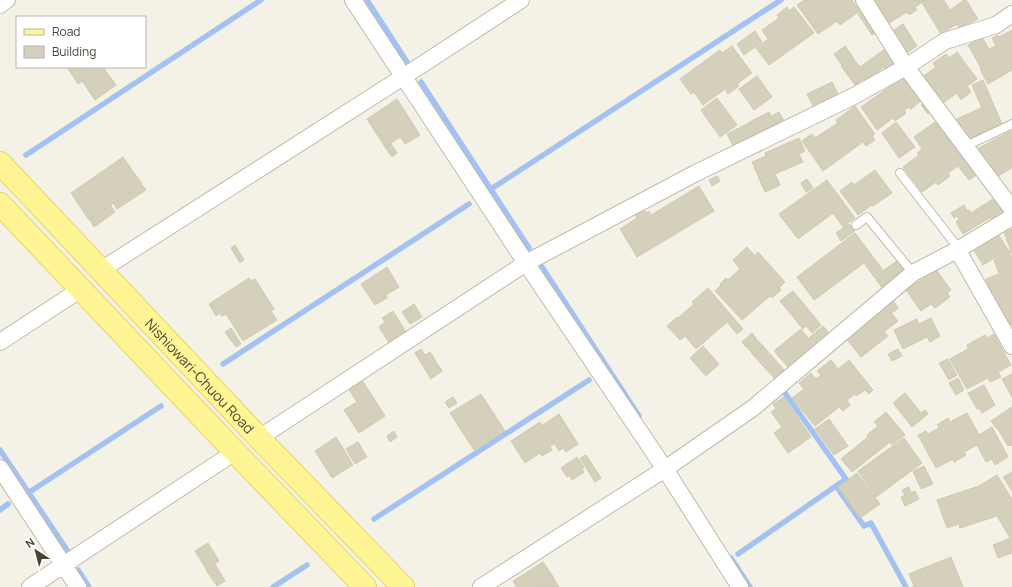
<svg xmlns="http://www.w3.org/2000/svg" width="1012" height="587" font-family="Manrope,sans-serif">
  <rect width="100%" height="100%" fill="#f4f2e7"/>
  <g fill="none" stroke-linecap="round" stroke-linejoin="round">
    <path stroke="#a3c2f1" stroke-width="5.5" d="M367,0L407,62
      M421,82L529,248
      M26,155L261,0
      M491,189L781,0
      M542,267L639,416
      M223,364L469,204
      M0,450L67,550
      M836,486L864,526L871,523L906,587
      M28,493L161,406
      M0,510L8,504
      M374,519L589,380
      M738,554L846,479L785,393
      M731,558L750,587
      M78,570L89,587
      M273,587L307,565"/>
  </g>
  <path fill="#d5d0bc" stroke="#d0cab0" d="M804,0H852L860,11L840,25L837,21L818,34L797,5Z
    M874,0H926L915,7L917,10L909,15L907,12L889,23Z
    M927,0H944L950,10L964,0H966L978,19L959,28L957,24L941,34L922,3Z
    M787,7L789,11L794,7L814,33L769,65L756,48L768,39L762,30L779,18L777,15Z
    M865,10L878,31L872,35L858,14Z
    M903,24L917,46L905,54L891,32Z
    M1012,30V70L988,84L980,69L981,68L968,45L982,37L989,49L996,46L992,38L998,35L999,37Z
    M755,31L762,42L744,55L737,44Z
    M732,46L752,73L737,84L739,86L728,94L725,89L703,105L694,92L691,94L680,79L720,50L722,53Z
    M845,46L853,57L842,65L834,54Z
    M888,47L898,61L885,70L884,67L865,81L864,79L855,85L841,66L853,58L860,67Z
    M957,52L977,79L967,86L971,92L961,100L957,93L940,105L921,78L936,67L933,63L946,54L949,58Z
    M67,67H103L116,85L95,100L82,81L78,84Z
    M757,76L772,97L754,110L739,89Z
    M905,76L922,100L911,109L909,107L904,110L906,113L895,121L893,118L877,130L861,107Z
    M983,80L1002,124L991,129L972,85Z
    M832,82L839,96L814,108L807,94Z
    M717,98L737,125L720,137L701,110Z
    M397,99L420,135L405,144L400,137L385,147L367,119Z
    M927,102L933,110L928,114L921,105Z
    M855,106L875,134L872,136L875,140L866,146L863,142L823,171L802,141L812,134L815,138L838,123L836,120Z
    M981,108L990,130L966,140L957,119Z
    M769,112L777,127L755,138L748,123Z
    M779,112L784,121L777,125L772,116Z
    M896,122L915,147L899,158L882,133Z
    M935,122L943,133L946,131L979,173L969,180L958,166L948,173L950,176L938,185L936,182L922,192L903,167L919,155L917,153L922,149L914,137Z
    M747,124L753,136L733,146L727,134Z
    M1012,130V168L996,177L992,174L979,148Z
    M799,138L805,151L799,154L803,162L775,174L780,185L765,192L752,162L766,156L765,153Z
    M391,144L397,153L392,157L385,147Z
    M123,157L142,184L89,220L71,193Z
    M875,170L892,193L873,206L872,205L858,215L840,191L852,182L854,185Z
    M717,176L720,181L712,186L709,180Z
    M807,179L813,188L806,192L801,183Z
    M827,180L855,218L843,227L833,213L798,239L779,214Z
    M142,185L146,190L117,209L114,204Z
    M699,186L714,211L637,257L620,229L637,218L635,214L643,209L646,213L649,211L651,215Z
    M996,197L1005,211L992,219L991,217L963,234L956,222L959,219L957,216L954,218L951,213L964,205L967,211L969,210L971,213Z
    M111,206L115,212L94,227L90,220Z
    M849,224L855,231L841,241L836,233Z
    M1012,229V254L1004,232Z
    M855,233L892,282L883,289L864,263L814,300L797,277Z
    M998,234L1008,250L983,265L973,249Z
    M235,245L244,260L240,263L231,248Z
    M747,247L755,256L758,252L785,282L779,288L781,290L772,298L770,296L742,320L715,291L721,285L720,284L726,278L728,280L740,269L733,260Z
    M1009,250L1012,259V268L999,273L994,260Z
    M897,261L903,270L891,279L884,270Z
    M387,267L399,287L386,295L387,298L375,305L361,284Z
    M934,267L951,290L947,293L950,297L935,308L931,304L921,311L906,290L924,278L922,275Z
    M1012,269V324L1007,326L997,301L995,302L986,279Z
    M249,278L251,281L255,279L274,309L271,311L277,320L243,341L226,314L222,316L220,313L216,316L209,304Z
    M708,288L743,329L737,334L727,322L696,349L685,336L680,340L667,326L677,317L678,318L694,304L692,302Z
    M793,291L821,325L812,333L806,326L803,329L780,301Z
    M891,298L898,308L892,313L885,303Z
    M414,304L422,317L410,324L402,312Z
    M885,306L898,321L884,332L888,336L861,357L844,336Z
    M393,311L406,332L389,343L379,327L385,322L382,318Z
    M931,318L940,336L930,342L927,337L903,349L894,330L917,319L919,324Z
    M823,326L829,333L815,345L809,338Z
    M231,328L241,344L236,347L225,332Z
    M801,329L814,346L788,367L774,351Z
    M752,333L756,338L746,347L742,342Z
    M994,334L1011,365L998,372L1001,377L990,382L988,378L967,389L950,359L968,349L967,345L985,335L987,338Z
    M756,339L764,347L754,356L747,347Z
    M703,346L719,364L706,376L690,358Z
    M764,347L785,371L775,379L754,356Z
    M421,349L425,355L430,352L442,371L431,379L415,353Z
    M898,349L902,356L892,361L888,354Z
    M948,359L957,375L949,380L939,363Z
    M831,360L838,369L849,360L873,390L869,394L865,390L856,396L855,394L847,400L850,405L843,411L839,407L815,426L792,398L804,389L799,383L811,373L816,379L821,375L817,371Z
    M1012,374V397L1002,379Z
    M958,378L964,390L956,395L949,383Z
    M362,380L385,416L359,433L344,410L357,402L348,388Z
    M984,385L995,405L982,413L979,408L977,409L968,393Z
    M905,393L921,413L925,410L928,414L912,427L893,403Z
    M481,394L505,431L474,450L450,413Z
    M453,397L457,403L449,408L445,402Z
    M784,397L811,437L788,453L774,433L782,427L771,412L776,409L773,404Z
    M1012,407V446L1011,445L1008,446L997,428H996L991,421Z
    M886,412L905,435L892,445L890,442L852,472L841,459L868,437L867,435L878,426L874,422Z
    M967,413L979,435L992,427L1008,457L995,465L992,459L986,462L977,445L964,452L966,455L954,462L953,459L936,468L918,435L926,431L928,434L939,428L937,425L948,418L950,422Z
    M559,414L578,444L566,452L563,448L559,451L543,425Z
    M829,419L848,446L834,455L815,429Z
    M540,422L554,444L550,446L552,450L542,456L540,453L525,463L511,441Z
    M394,431L397,437L390,442L387,436Z
    M336,437L353,465L332,478L315,451Z
    M904,438L922,463L876,497L858,471Z
    M358,442L367,457L355,464L346,449Z
    M586,455L601,478L595,482L580,458Z
    M577,457L584,467L582,468L584,472L572,480L570,476L567,477L561,468Z
    M924,466L933,484L921,489L913,471Z
    M1012,472V491L1003,477Z
    M857,473L880,504L860,518L838,487Z
    M997,475L1012,499V553L998,558L993,545L1010,538L997,516L960,528L959,524L947,528L937,500L979,486Z
    M909,487L911,493L915,491L919,499L905,506L901,497L905,495L902,490Z
    M208,543L219,561L206,569L195,551Z
    M951,557L963,587H912L914,586L909,574Z
    M543,562L554,578L540,587H517L513,581Z
    M215,564L225,581L217,586L206,570Z
    M554,579L559,587H541Z"/>
  <g fill="none" stroke-linecap="round" stroke-linejoin="round">
    <g stroke="#bfbcaa" stroke-width="10">
      <path id="lane" d="M966,146L1012,124
        M900,173L959,249
        M856,225L867,217L913,273"/>
    </g>
    <g stroke="#bfbcaa" stroke-width="18">
      <path id="street" d="M353,0L526,263L665,469L740,587
        M864,0L906,67L1012,209
        M0,5L7,0
        M957,249L1012,346
        M101,270L403,77L521,0
        M0,342L81,289
        M259,438L526,263L694,174L854,96L906,67L945,41L996,25L1012,14
        M0,468L78,587
        M30,587L235,452
        M481,587L665,469L753,408L913,273L959,249L1012,217"/>
    </g>
    <g stroke="#e5d764" stroke-width="24">
      <g id="primary">
        <path id="s1" d="M0,163L259,438L403,587"/>
        <path d="M0,204L235,452L365,587"/>
      </g>
    </g>
    <use href="#lane" stroke="#fff" stroke-width="8"/>
    <use href="#street" stroke="#fff" stroke-width="16"/>
    <use href="#primary" stroke="#fff595" stroke-width="22"/>
  </g>
  <g text-anchor="middle" dominant-baseline="central" stroke-width="3.5" stroke-linejoin="round" paint-order="stroke">
    <g font-size="14" fill="#474436" stroke="#fff">
      <text stroke="none"><textPath href="#s1" startOffset="292">Nishiowari-Chuou Road</textPath></text>
    </g>
  </g>
  <rect x="16" y="16" width="130" height="52" fill="#ffffff" stroke="#b5b4af"/>
  <rect x="24" y="29" width="20" height="6" fill="#fff595" stroke="#b5b4af"/>
  <text x="52" y="36" font-size="12" fill="#474436">Road</text>
  <rect x="24" y="46" width="20" height="12" fill="#d5d0bc" stroke="#b5b4af"/>
  <text x="52" y="56" font-size="12" fill="#474436">Building</text>
  <g transform="translate(36 551) rotate(324)" stroke="#ffffff" stroke-width="3" paint-order="stroke">
  <path d="M0-3L7 15L0 10L-7 15Z" fill="#474436"/>
  <text y="-6" font-size="11" font-weight="bold" text-anchor="middle" fill="#474436">N</text>
  </g>
</svg>
